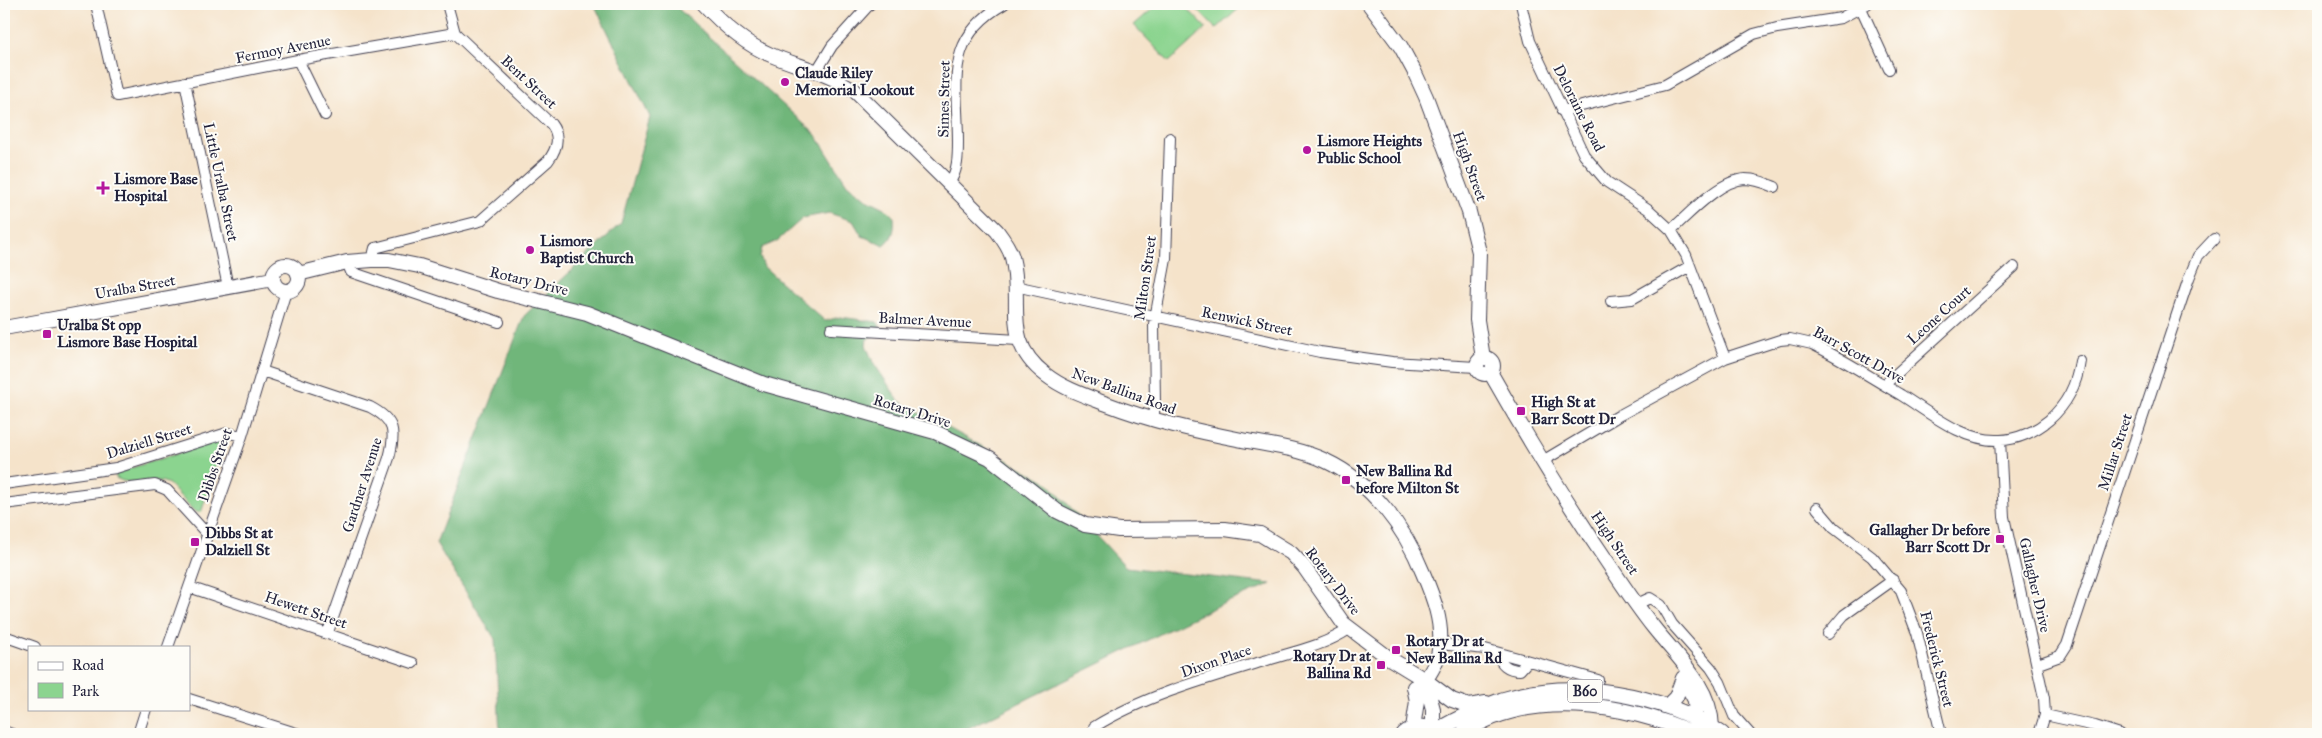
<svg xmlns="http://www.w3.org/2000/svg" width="2322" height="738" font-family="'IM FELL Great Primer',serif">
  <rect width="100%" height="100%" fill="#fdfcf7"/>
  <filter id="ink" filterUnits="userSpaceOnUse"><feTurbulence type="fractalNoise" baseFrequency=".02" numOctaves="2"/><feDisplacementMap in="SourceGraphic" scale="10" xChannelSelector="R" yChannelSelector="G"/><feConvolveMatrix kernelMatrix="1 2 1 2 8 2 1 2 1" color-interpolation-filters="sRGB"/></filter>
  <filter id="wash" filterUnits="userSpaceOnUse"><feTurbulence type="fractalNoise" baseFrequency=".0096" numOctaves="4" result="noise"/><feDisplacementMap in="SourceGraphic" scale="20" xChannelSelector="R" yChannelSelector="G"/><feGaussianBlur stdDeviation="1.12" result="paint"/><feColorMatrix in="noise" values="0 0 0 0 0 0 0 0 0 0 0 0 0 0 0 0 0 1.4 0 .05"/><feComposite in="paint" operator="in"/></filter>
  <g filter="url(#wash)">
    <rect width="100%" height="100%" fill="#f5e3ca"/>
    <path fill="#8bd48f" stroke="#567b65" d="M1158,4H1183L1206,28L1169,62L1134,25Z
      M1192,4H1244L1216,29Z
      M224,439L201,513L194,511L169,484C152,475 132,488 116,478L115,473Z"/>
    <path fill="#70b67a" stroke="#496c5a" d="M594,4H673L816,135L847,184L865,198L885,208L894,217C895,228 894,238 884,245L862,236L853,221L829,213L803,218L777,241L762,248L760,257L764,267L825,321L840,317L877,322L880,326L874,335L867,339L866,345L873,362L899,401L1047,482L1126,567L1271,584L1213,608L956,734H500L495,639L436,543L524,316L621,223L650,117Z"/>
  </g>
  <g filter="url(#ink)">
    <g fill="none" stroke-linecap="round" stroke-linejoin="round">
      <g stroke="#423f50" stroke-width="12">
        <path id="street" d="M96,4L117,96L298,60L455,33
          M1521,4L1530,41L1584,155L1607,182L1648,209L1671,230L1686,255L1725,358
          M1861,8L1889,69
          M298,60L325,115
          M816,72L832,46L870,4
          M185,82L228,287
          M1562,111L1665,85L1754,34L1777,28L1841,18L1867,4
          M949,183C958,172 958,155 958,142C958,83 943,39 1004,4
          M1671,230C1689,214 1720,180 1745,179C1756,179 1765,183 1775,187
          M372,260L375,248L480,221L548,161C557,149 561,137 551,124L455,33L447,4
          M347,262L351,272L499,322
          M1015,286L1320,352L1392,362L1476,367
          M1611,301L1632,299L1690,266
          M831,329L1018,340
          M262,371L370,407C395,420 396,432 389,458L328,632
          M1884,385L2014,267
          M1153,421L1155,405L1154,324L1166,259L1170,138
          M2000,440L2004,517L2044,698L2045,715L2039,734
          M1541,462L1620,415L1725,358L1780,340L1790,339L1812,344C1843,359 1872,378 1901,395C1930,413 1964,442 2000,440C2017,440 2036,431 2049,420C2066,405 2077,384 2080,361
          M4,484L116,468L224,434L229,433L242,436
          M4,504L155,485L167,490L207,534
          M1817,508L1834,528L1872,557L1901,591L1917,633L1941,734
          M189,587L413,663
          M1637,604L1650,598L1661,605L1672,624L1711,668L1720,682L1734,716L1750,734
          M1828,634L1844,615L1893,580
          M4,636L35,647
          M1440,644L1485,649L1598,680
          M168,647L242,436L286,291
          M1496,652C1501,664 1507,670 1520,670L1528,661
          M2038,664L2060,656L2067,645L2189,278L2198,256L2214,239
          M189,699L299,734
          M2045,715L2095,726L2120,734
          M1094,727C1144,696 1208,678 1264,661C1293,652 1324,646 1349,629
          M4,731L12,734
          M138,734L146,709"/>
      </g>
      <g stroke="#423f50" stroke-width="16">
        <path id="secondary" d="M704,4C723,25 745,44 771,55C799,67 830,73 855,91L997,231C1003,239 1009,247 1012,257C1024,303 1000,340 1046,375C1064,389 1086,396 1107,404C1151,421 1196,431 1242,440C1270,445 1301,449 1326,461C1371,482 1405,528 1423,573C1433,596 1444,625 1439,650C1437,666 1425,680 1417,693
          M1369,4L1401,47L1414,71L1426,97L1469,212L1479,252L1477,320L1483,358
          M273 278a13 13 0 1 1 26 0a13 13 0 1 1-26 0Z
          M298,274L347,262L372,260H389L419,266L498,291L587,313L764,384L935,432L990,458L1057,511L1085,525L1119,530L1225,529L1260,534L1291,553L1304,567L1343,623L1389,658L1425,680L1452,700L1469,706L1486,703
          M4,328L273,279
          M1477 366a8 8 0 1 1 16 0a8 8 0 1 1-16 0Z
          M1490,372C1528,439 1567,503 1610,566C1624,587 1638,608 1654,628C1677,657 1711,687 1712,727
          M1425,680L1433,709V729
          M1685,682L1695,700L1696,726L1704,734
          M1667,706L1676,697L1683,678
          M1413,728L1417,701L1414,687"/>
      </g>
      <g stroke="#423f50" stroke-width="17">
        <path id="primary" d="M1436,731C1457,719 1479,708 1502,700C1573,678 1661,693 1722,734
          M1404,734C1415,725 1429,725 1440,734
          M1462,734C1525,688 1628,703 1694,734"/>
      </g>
      <use href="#street" stroke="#fff" stroke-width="10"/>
      <use href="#secondary" stroke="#fff" stroke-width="14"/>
      <use href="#primary" stroke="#fff" stroke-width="15"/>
    </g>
  </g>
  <g fill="#b5179e" stroke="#fdfcf7" stroke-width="2">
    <circle cx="785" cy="82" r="5"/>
    <circle cx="1307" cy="150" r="5"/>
    <path d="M100.5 180.5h5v5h5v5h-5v5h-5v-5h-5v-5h5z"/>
    <circle cx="530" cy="250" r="5"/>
    <rect x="42" y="329" width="10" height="10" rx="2.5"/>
    <rect x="1516" y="406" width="10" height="10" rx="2.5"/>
    <rect x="1341" y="475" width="10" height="10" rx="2.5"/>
    <rect x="1995" y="534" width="10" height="10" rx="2.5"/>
    <rect x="190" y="537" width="10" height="10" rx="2.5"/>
    <rect x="1391" y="645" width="10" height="10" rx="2.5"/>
    <rect x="1376" y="660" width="10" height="10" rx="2.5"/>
  </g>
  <g text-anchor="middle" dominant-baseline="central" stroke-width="4" stroke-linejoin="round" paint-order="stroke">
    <rect fill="#fdfcf7" stroke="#646373" stroke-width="1" x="1567.5" y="679.5" width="35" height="23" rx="4"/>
    <g font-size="14" font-weight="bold" fill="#22223b">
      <text x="1585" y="691">B60</text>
    </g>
    <g font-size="15" fill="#22223b" stroke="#fdfcf7">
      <text transform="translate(283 49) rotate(-11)">Fermoy Avenue</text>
      <text transform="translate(529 82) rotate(43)">Bent Street</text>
      <text transform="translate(944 99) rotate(-89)">Simes Street</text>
      <text transform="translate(1579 108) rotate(63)">Deloraine Road</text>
      <text transform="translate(1470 166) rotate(70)">High Street</text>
      <text transform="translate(221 182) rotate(78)">Little Uralba Street</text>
      <text transform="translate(1145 278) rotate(-82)">Milton Street</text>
      <text transform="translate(529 281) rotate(14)">Rotary Drive</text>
      <text transform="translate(135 287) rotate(-10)">Uralba Street</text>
      <text transform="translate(1939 315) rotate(-42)">Leone Court</text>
      <text transform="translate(925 320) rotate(3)">Balmer Avenue</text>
      <text transform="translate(1247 321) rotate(12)">Renwick Street</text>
      <text transform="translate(1859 355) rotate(29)">Barr Scott Drive</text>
      <text transform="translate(1124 391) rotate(20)">New Ballina Road</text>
      <text transform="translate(912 411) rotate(17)">Rotary Drive</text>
      <text transform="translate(149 441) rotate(-17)">Dalziell Street</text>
      <text transform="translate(2115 452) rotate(-72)">Millar Street</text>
      <text transform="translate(215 465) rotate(-71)">Dibbs Street</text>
      <text transform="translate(362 485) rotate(-72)">Gardner Avenue</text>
      <text transform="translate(1615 543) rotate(56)">High Street</text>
      <text transform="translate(1333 581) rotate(53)">Rotary Drive</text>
      <text transform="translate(2035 585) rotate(77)">Gallagher Drive</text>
      <text transform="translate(306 610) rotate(19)">Hewett Street</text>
      <text transform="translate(1937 659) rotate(76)">Frederick Street</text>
      <text transform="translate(1216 661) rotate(-19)">Dixon Place</text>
    </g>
    <g font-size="15" font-weight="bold" fill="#22223b" stroke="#fdfcf7" text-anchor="start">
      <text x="795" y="73">Claude Riley<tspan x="795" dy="17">Memorial Lookout</tspan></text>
      <text x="1317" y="141">Lismore Heights<tspan x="1317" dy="17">Public School</tspan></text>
      <text x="114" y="179">Lismore Base<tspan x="114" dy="17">Hospital</tspan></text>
      <text x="540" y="241">Lismore<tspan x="540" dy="17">Baptist Church</tspan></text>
      <text x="57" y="325">Uralba St opp<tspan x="57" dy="17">Lismore Base Hospital</tspan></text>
      <text x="1531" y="402">High St at<tspan x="1531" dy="17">Barr Scott Dr</tspan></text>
      <text x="1356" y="471">New Ballina Rd<tspan x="1356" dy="17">before Milton St</tspan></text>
      <text x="1990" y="530" text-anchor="end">Gallagher Dr before<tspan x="1990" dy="17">Barr Scott Dr</tspan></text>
      <text x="205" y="533">Dibbs St at<tspan x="205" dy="17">Dalziell St</tspan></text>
      <text x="1406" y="641">Rotary Dr at<tspan x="1406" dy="17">New Ballina Rd</tspan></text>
      <text x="1371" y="656" text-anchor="end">Rotary Dr at<tspan x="1371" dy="17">Ballina Rd</tspan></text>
    </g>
  </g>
  <rect width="2322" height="738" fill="none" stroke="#fdfcf7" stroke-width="20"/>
  <rect x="28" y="646" width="162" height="65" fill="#fdfcf7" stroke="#a5a5ac"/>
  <rect x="38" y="662" width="25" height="8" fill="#ffffff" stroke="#a5a5ac"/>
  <text x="72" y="670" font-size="15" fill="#22223b">Road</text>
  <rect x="38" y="683" width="25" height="15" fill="#8bd48f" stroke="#a5a5ac"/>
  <text x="72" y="696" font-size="15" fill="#22223b">Park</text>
</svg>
